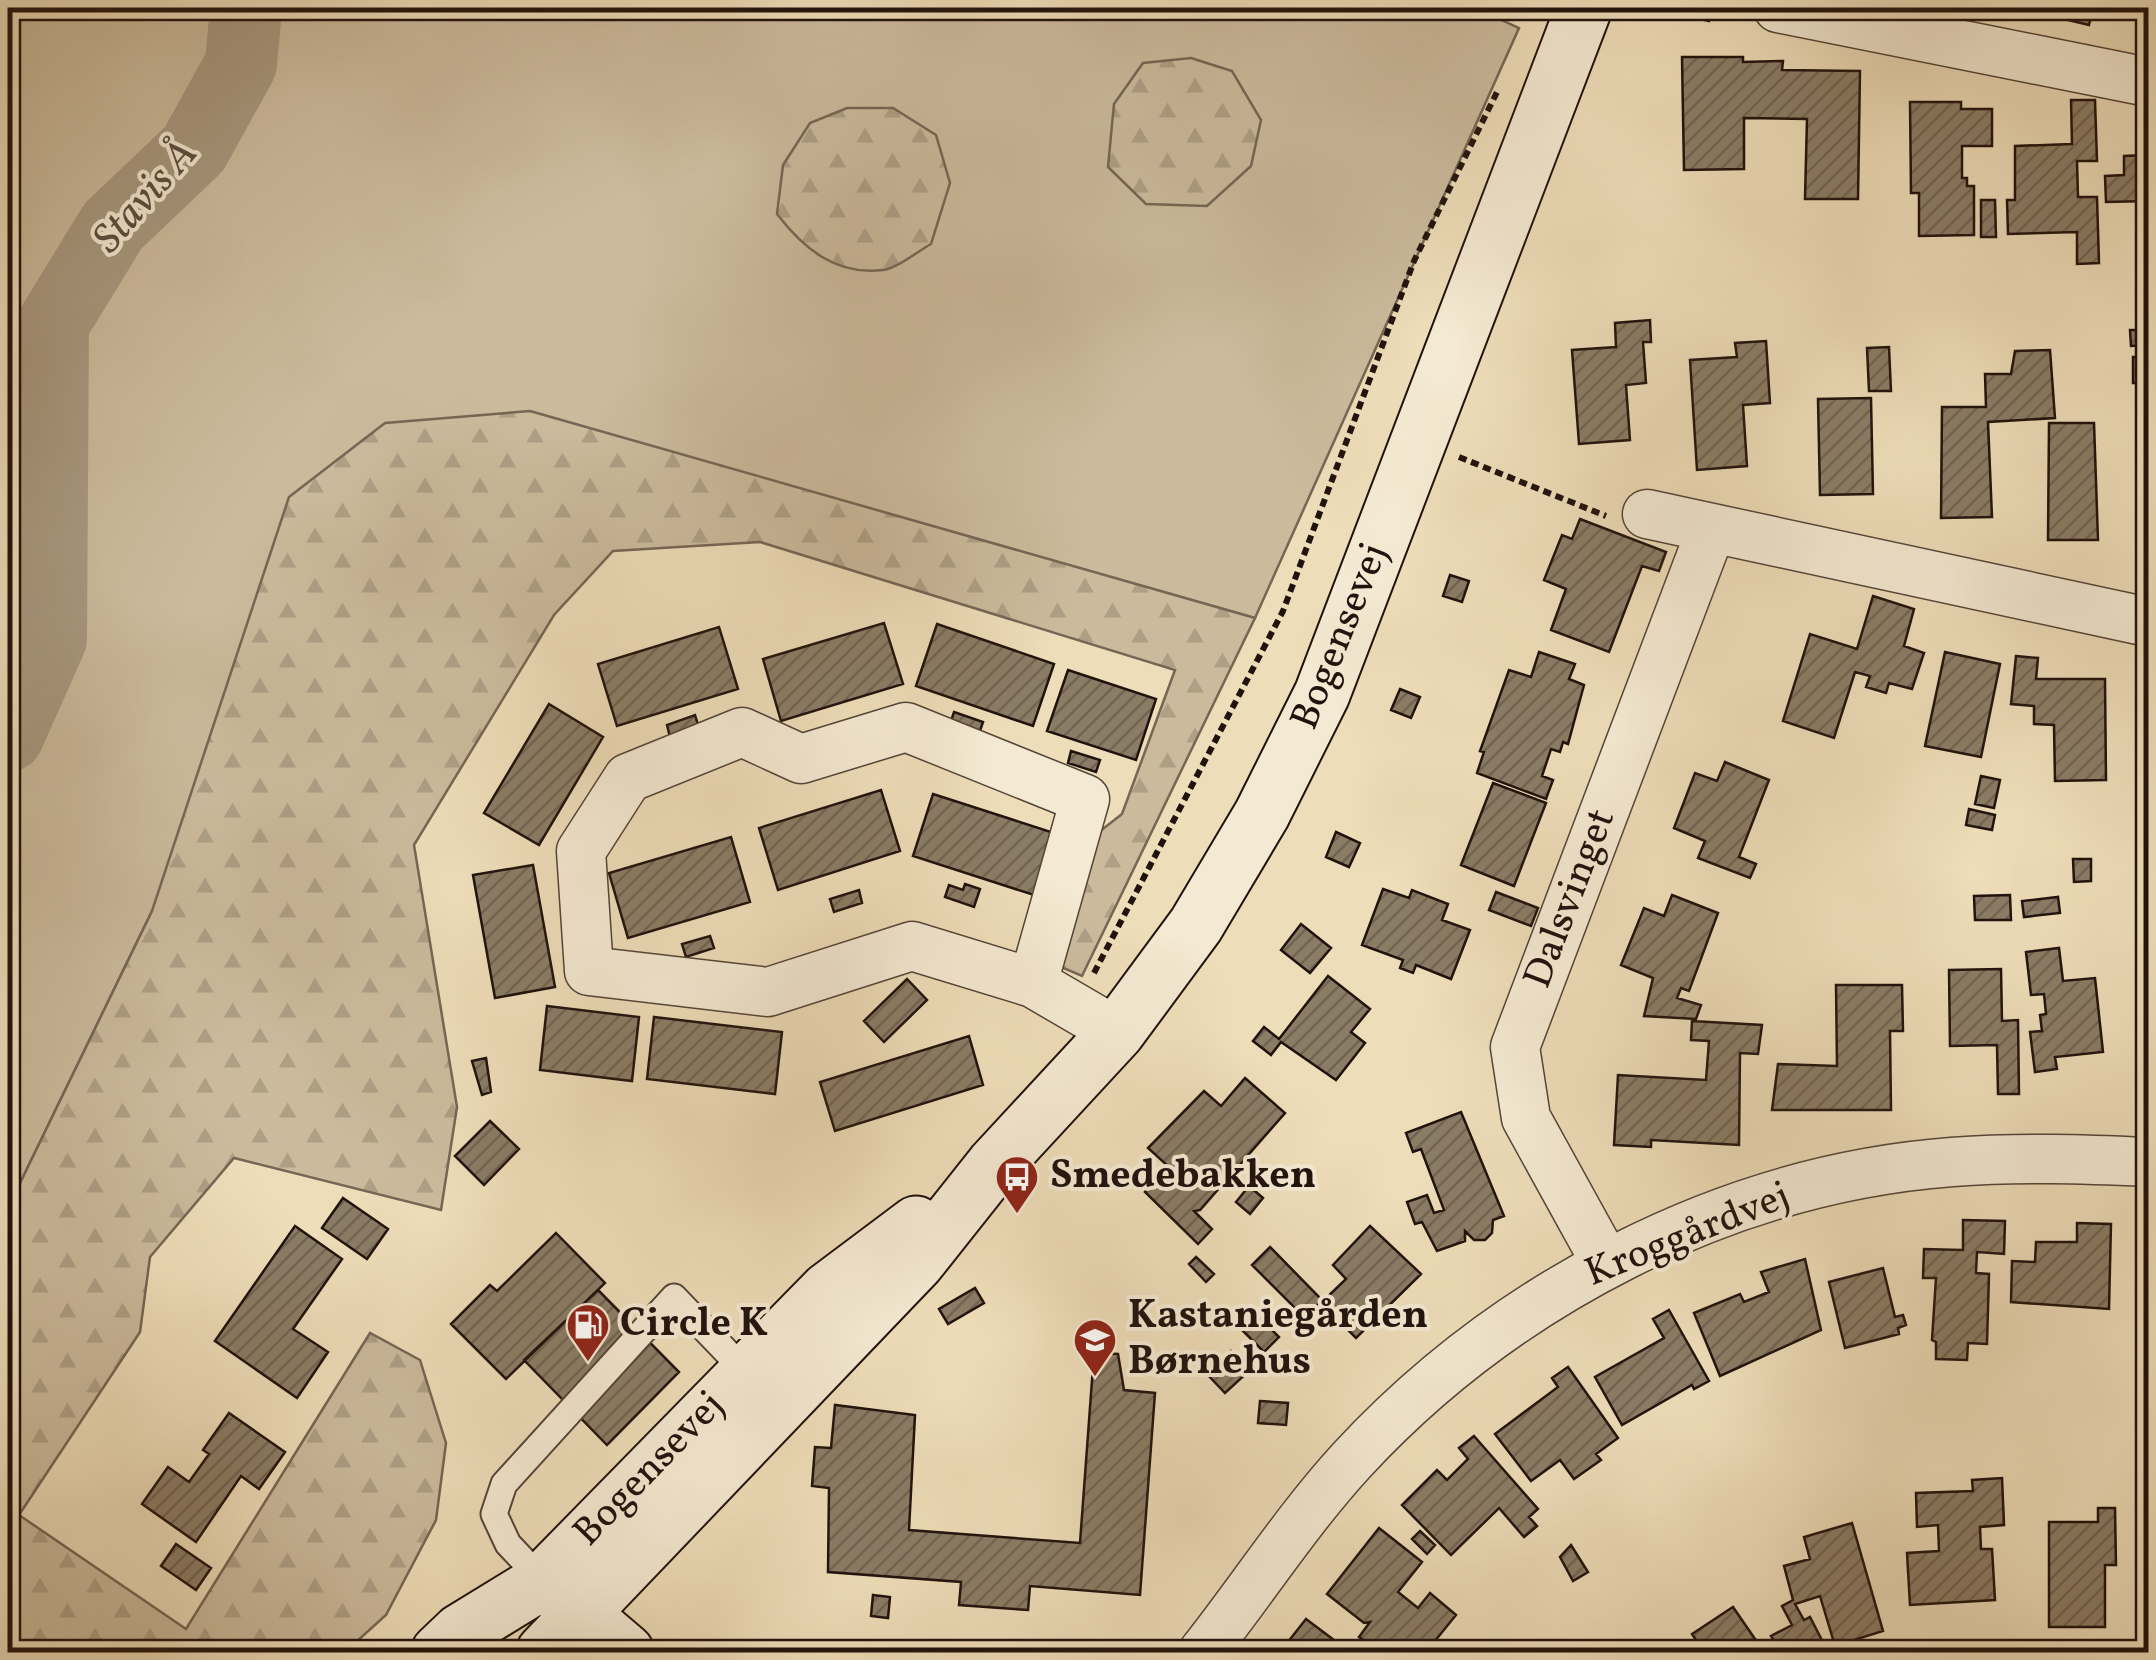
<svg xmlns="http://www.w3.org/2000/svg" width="2156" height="1660" font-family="Vollkorn,serif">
  <defs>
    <pattern id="forest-firs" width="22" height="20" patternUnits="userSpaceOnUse" patternTransform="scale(2.5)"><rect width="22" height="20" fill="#cbba9c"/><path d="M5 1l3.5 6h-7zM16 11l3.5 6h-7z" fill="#ae9f85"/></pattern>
    <pattern id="building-hatch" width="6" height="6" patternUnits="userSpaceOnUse" patternTransform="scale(2.5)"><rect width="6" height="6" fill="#8b7c66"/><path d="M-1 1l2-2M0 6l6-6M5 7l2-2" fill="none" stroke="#716452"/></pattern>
  </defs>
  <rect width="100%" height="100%" fill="#eeddb9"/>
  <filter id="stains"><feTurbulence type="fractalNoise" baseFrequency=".002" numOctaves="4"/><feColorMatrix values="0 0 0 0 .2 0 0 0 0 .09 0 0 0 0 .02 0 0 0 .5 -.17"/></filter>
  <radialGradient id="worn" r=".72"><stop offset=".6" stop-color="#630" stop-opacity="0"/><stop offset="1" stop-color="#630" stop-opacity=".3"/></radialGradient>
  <path fill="#cbba9c" stroke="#766654" stroke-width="2.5" d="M8,8H1476L1519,28L1255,618L530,412L152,911L8,1208Z"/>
  <path fill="url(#forest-firs)" stroke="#766654" stroke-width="2.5" d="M1191,58L1232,71L1261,120L1251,166L1207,206L1146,204L1108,167L1114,104L1143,63Z
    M847,108H893L936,135L950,183L931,244C918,251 898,268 883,270C836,276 803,248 777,214L783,165L810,123Z
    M530,411L1255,618L1082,976L1054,964L1099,832L1122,814L1175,670L760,542L613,551L554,615L414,845L457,1107L441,1210L234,1158L150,1257L140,1332L19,1515L186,1629L370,1333L420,1360L446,1443L436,1520L386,1615L345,1652H8V1208L152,911L289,497L385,423Z"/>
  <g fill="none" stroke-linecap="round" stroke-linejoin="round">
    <path stroke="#a8987f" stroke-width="72" d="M8,736L51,639L53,324L113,226L194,149L241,64L246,8"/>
  </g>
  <path fill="url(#building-hatch)" stroke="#20120d" stroke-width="2.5" d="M1652,8H1712L1709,21Z
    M2017,8H2093L2089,25Z
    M1682,57H1743V62L1783,61L1782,70L1860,71L1858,199H1805L1807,119L1744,118V169L1684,170Z
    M2071,100H2095L2097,161H2077L2078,197H2097L2099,263L2077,264V232L2008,234L2007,200H2015V146L2072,144Z
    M1910,102H1961V109H1992V146H1962V178H1967V186H1974V235L1919,236V193H1911Z
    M2146,155L2148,201L2106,202L2105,176L2124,175V156Z
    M1981,200H1995L1996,237H1981Z
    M1650,320L1651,342H1643L1646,383L1626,385L1630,440L1579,444L1572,350L1616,347L1615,323Z
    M2130,330H2148V345L2131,346Z
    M1766,341L1770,403L1743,405L1747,466L1697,470L1690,360L1737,357L1735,343Z
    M1889,347L1891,391H1869L1867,348Z
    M2050,350L2055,418L1988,422L1992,517L1941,518L1942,407H1986L1985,374H2011L2015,351Z
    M2133,357H2148V383H2133Z
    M1871,398L1873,494L1820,495L1818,399Z
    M2049,423H2094L2098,540H2048Z
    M1580,519L1666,552L1659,571L1642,566L1609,652L1551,630L1566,589L1544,580L1562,535L1572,539Z
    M1450,575L1469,581L1462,602L1443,596Z
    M1873,596L1914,609L1904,646L1924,653L1912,689L1889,683L1886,693L1866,687L1870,676L1855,672L1834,738L1783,721L1810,634L1857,649Z
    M884,623L903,684L781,721L763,659Z
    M937,624L1054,664L1033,726L916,686Z
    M719,627L738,689L617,726L598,664Z
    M1539,652L1575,664L1569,679L1584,685L1568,744L1563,742L1560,752L1551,749L1542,776L1553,780L1546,799L1477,773L1484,752L1480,751L1509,670L1531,677Z
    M1945,652L2000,664L1981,757L1925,746Z
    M2016,656L2038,658L2036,679H2105L2106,780L2055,781L2054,725L2034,724V706L2011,704Z
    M1068,670L1156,699L1136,760L1047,731Z
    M1400,689L1420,697L1411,718L1391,710Z
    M549,704L603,737L539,845L484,813Z
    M954,712L983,722L979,734L950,724Z
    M695,715L699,728L670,737L667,725Z
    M1071,751L1100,760L1096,772L1068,763Z
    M1725,762L1769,780L1739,857L1756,864L1750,878L1698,858L1705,841L1674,828L1695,773L1717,781Z
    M1981,776L2000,780L1994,808L1975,804Z
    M1493,783L1546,803L1514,886L1461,865Z
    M881,790L900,851L778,890L759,828Z
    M933,794L1054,833L1034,895L913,856Z
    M1969,809L1995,815L1992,830L1966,825Z
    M1336,832L1360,843L1349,867L1326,857Z
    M731,837L750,902L628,938L609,873Z
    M2073,859H2091V881L2074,882Z
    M533,865L555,987L495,998L473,875Z
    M965,884L980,889L974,907L945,897L949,885L963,890Z
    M1383,889L1409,898L1412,890L1448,904L1442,920L1470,930L1451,979L1416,965L1413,973L1400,968L1403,960L1362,945Z
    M859,890L862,903L834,912L830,899Z
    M1496,892L1538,908L1531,926L1489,910Z
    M1672,895L1718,913L1689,991L1681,988L1677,998L1701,1005L1696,1019L1644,1016L1653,978L1621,965L1644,908L1664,916Z
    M2010,895L2011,920H1975L1974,896Z
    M2058,897L2060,913L2024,917L2022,901Z
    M1301,924L1331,948L1310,973L1281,950Z
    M710,936L714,948L686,957L682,944Z
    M2059,948L2063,981L2095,978L2103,1052L2055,1057L2057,1069L2035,1072L2030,1032L2042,1031L2040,1015L2046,1014L2044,994L2031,995L2026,952Z
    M2001,969L2002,1021L2018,1020L2019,1094H1998L1997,1045L1950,1046L1949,970Z
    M1328,976L1370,1009L1351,1032L1365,1043L1336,1080L1281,1042L1271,1055L1253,1041L1264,1027L1279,1039Z
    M907,979L927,1000L884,1042L864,1021Z
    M1836,985H1902L1903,1031H1890L1891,1110H1772L1778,1064L1837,1066Z
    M547,1006L639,1017L632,1081L540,1070Z
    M654,1017L782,1032L775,1094L647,1079Z
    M1692,1021L1762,1025L1758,1054L1740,1053L1739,1145L1651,1140V1147L1614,1145L1618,1075L1706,1080L1709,1041L1691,1040Z
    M969,1036L983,1085L835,1131L820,1082Z
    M486,1058L491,1092L482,1095L472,1061Z
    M1245,1078L1285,1113L1200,1210L1194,1211L1212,1229L1198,1244L1145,1192L1168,1166L1148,1148L1204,1091L1221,1106Z
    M1461,1112L1504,1216L1493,1220L1492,1233L1485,1240H1474L1465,1231V1241L1437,1251L1422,1222L1415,1224L1407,1202L1427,1195L1434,1213L1444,1210L1421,1149L1413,1152L1406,1133Z
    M490,1121L519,1149L484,1185L455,1156Z
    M1249,1186L1263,1198L1250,1214L1236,1202Z
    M343,1198L388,1229L367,1259L322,1228Z
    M1963,1220L2005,1221L2004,1254L1977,1252L1976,1273L1989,1274L1987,1344L1968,1343L1967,1360L1936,1359V1342L1932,1340L1936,1278H1923L1924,1249L1963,1250Z
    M2077,1223L2111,1224L2109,1309L2011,1302L2012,1261L2035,1262L2036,1242H2077Z
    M295,1226L342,1259L293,1329L328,1352L297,1398L215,1341Z
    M1370,1226L1421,1274L1356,1338L1321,1303L1346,1279L1333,1265Z
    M556,1233L605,1283L506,1379L451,1324L490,1285L497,1291Z
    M1270,1247L1322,1300L1305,1318L1252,1265Z
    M1196,1257L1214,1274L1206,1282L1189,1264Z
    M1805,1259L1821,1330L1720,1376L1694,1313L1740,1294L1744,1302L1769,1292L1761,1272Z
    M1883,1268L1895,1317L1903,1315L1906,1325L1898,1328L1899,1334L1845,1348L1829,1282Z
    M975,1288L984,1303L948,1324L939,1309Z
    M598,1290L679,1372L607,1445L524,1360Z
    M1251,1309L1279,1337L1264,1352L1236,1324Z
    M1669,1310L1709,1381L1694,1389L1692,1385L1622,1425L1595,1377L1664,1338L1653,1319Z
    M1231,1351L1250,1370L1225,1393L1207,1374Z
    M1094,1353L1118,1354L1124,1390L1155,1393L1140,1595L1030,1586L1028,1610L959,1605L961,1582L828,1572L829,1488L812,1486L815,1447L831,1448L835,1405L915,1415L909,1530L1080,1543Z
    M1568,1367L1618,1438L1596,1454L1601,1460L1574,1479L1560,1460L1531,1481L1495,1434L1558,1387L1552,1378Z
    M1260,1401L1288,1403L1286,1425L1258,1423Z
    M229,1413L285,1452L259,1489L241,1476L196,1542L142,1504L168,1467L189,1482L209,1454L203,1450Z
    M1474,1436L1538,1509L1529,1517L1537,1526L1524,1537L1499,1508L1451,1555L1402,1505L1437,1470L1447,1480L1468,1459L1459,1448Z
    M2002,1478L2004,1525L1980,1527L1981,1549H1992L1995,1600L1910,1605L1907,1553L1939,1551L1938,1525L1917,1527L1916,1493L1973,1491L1972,1480Z
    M2098,1508H2115L2116,1565H2105V1627H2049V1522H2098Z
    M1852,1523L1883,1631L1835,1646L1820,1596L1795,1604L1804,1620L1810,1617L1828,1652H1781L1771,1636L1792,1625L1782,1606L1793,1600L1784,1566L1810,1559L1804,1537Z
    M1379,1528L1422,1562L1398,1592L1418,1608L1430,1593L1456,1615L1426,1652H1380L1359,1637L1370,1622L1364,1623L1327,1594Z
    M1420,1531L1435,1545L1427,1554L1412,1539Z
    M176,1544L211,1568L196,1590L161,1566Z
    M1571,1545L1588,1572L1573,1581L1560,1557Z
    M873,1595L890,1597L888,1618L871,1616Z
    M1733,1607L1764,1652H1704L1692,1634Z
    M1306,1619L1350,1652H1280Z"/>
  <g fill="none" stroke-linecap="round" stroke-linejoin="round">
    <g stroke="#544538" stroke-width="29">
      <path id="lane" d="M543,1581L508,1544L494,1514L504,1484L674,1297L745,1371"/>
    </g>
    <g stroke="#544538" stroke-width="51">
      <path id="street" d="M1778,8L2148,82
        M1647,514L2148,622
        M1033,983L1085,799L906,727L801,759L742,732L628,778L581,851L589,971L768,992L912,946L1033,983L1117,1032
        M1606,1263L1526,1118L1515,1047L1711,530
        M1203,1652C1252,1590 1297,1520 1351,1461C1504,1295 1725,1179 1952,1162C2018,1157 2083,1159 2148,1162"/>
    </g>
    <g stroke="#20120d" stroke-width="59">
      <path id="secondary" d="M557,1593L626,1652
        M439,1652L460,1632L543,1581L828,1290L916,1224
        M544,1652L917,1262L994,1165L1117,1032L1196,925L1262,814L1322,694L1584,8"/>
    </g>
    <path stroke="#20120d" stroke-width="6" stroke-dasharray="8 5" stroke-linecap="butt" d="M1459,457L1606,516
      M1094,973L1283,611L1414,261L1498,90"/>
    <use href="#lane" stroke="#f4e9d2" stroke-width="25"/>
    <use href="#street" stroke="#f4e9d2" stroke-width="48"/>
    <use href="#secondary" stroke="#f4e9d2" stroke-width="55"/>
  </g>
  <defs>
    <g id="bus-pin" transform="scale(2.25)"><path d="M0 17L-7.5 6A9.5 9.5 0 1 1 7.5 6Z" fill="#8f2418" stroke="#f4e9d2"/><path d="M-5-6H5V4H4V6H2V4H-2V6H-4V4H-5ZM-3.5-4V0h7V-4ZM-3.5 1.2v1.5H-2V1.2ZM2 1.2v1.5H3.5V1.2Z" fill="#fff"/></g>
    <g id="fuel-pin" transform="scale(2.25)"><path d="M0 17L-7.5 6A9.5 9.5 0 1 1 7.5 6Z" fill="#8f2418" stroke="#f4e9d2"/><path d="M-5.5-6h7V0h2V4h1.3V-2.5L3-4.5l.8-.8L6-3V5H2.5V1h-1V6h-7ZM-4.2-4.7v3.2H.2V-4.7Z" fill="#fff"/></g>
    <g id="school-pin" transform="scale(2.25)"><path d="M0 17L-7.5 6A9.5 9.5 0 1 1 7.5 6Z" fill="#8f2418" stroke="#f4e9d2"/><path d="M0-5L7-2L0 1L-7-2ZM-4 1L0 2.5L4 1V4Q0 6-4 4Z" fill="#fff"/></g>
  </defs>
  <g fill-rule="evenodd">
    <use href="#bus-pin" x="1017" y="1177"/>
    <use href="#fuel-pin" x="588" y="1325"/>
    <use href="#school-pin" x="1095" y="1340"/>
  </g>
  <g text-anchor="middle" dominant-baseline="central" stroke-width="8" stroke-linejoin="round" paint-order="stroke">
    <g font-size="40" fill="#20120d" stroke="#f4e9d2">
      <text transform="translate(1341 637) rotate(-68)">Bogensevej</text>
      <text transform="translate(1571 899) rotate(-69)">Dalsvinget</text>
      <text transform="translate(1688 1236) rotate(-22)">Kroggårdvej</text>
      <text transform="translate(650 1470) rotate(-46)">Bogensevej</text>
    </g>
    <g font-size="40" font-weight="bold" fill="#20120d" stroke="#f4e9d2" text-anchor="start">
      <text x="1050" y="1177">Smedebakken</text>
      <text x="1128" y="1317">Kastaniegården<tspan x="1128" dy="46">Børnehus</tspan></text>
      <text x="620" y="1325">Circle K</text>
    </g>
    <g font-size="42" font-style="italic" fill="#5d4e40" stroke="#f4e9d2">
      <text transform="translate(147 197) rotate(-49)">Stavis Å</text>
    </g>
  </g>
  <rect width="2156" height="1660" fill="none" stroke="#eeddb9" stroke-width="40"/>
  <rect x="10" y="10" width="2136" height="1640" fill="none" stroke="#20120d" stroke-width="5"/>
  <rect x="20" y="20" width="2116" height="1620" fill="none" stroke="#20120d" stroke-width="2.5"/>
  <rect width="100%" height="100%" filter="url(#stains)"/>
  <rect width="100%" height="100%" fill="url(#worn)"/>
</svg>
